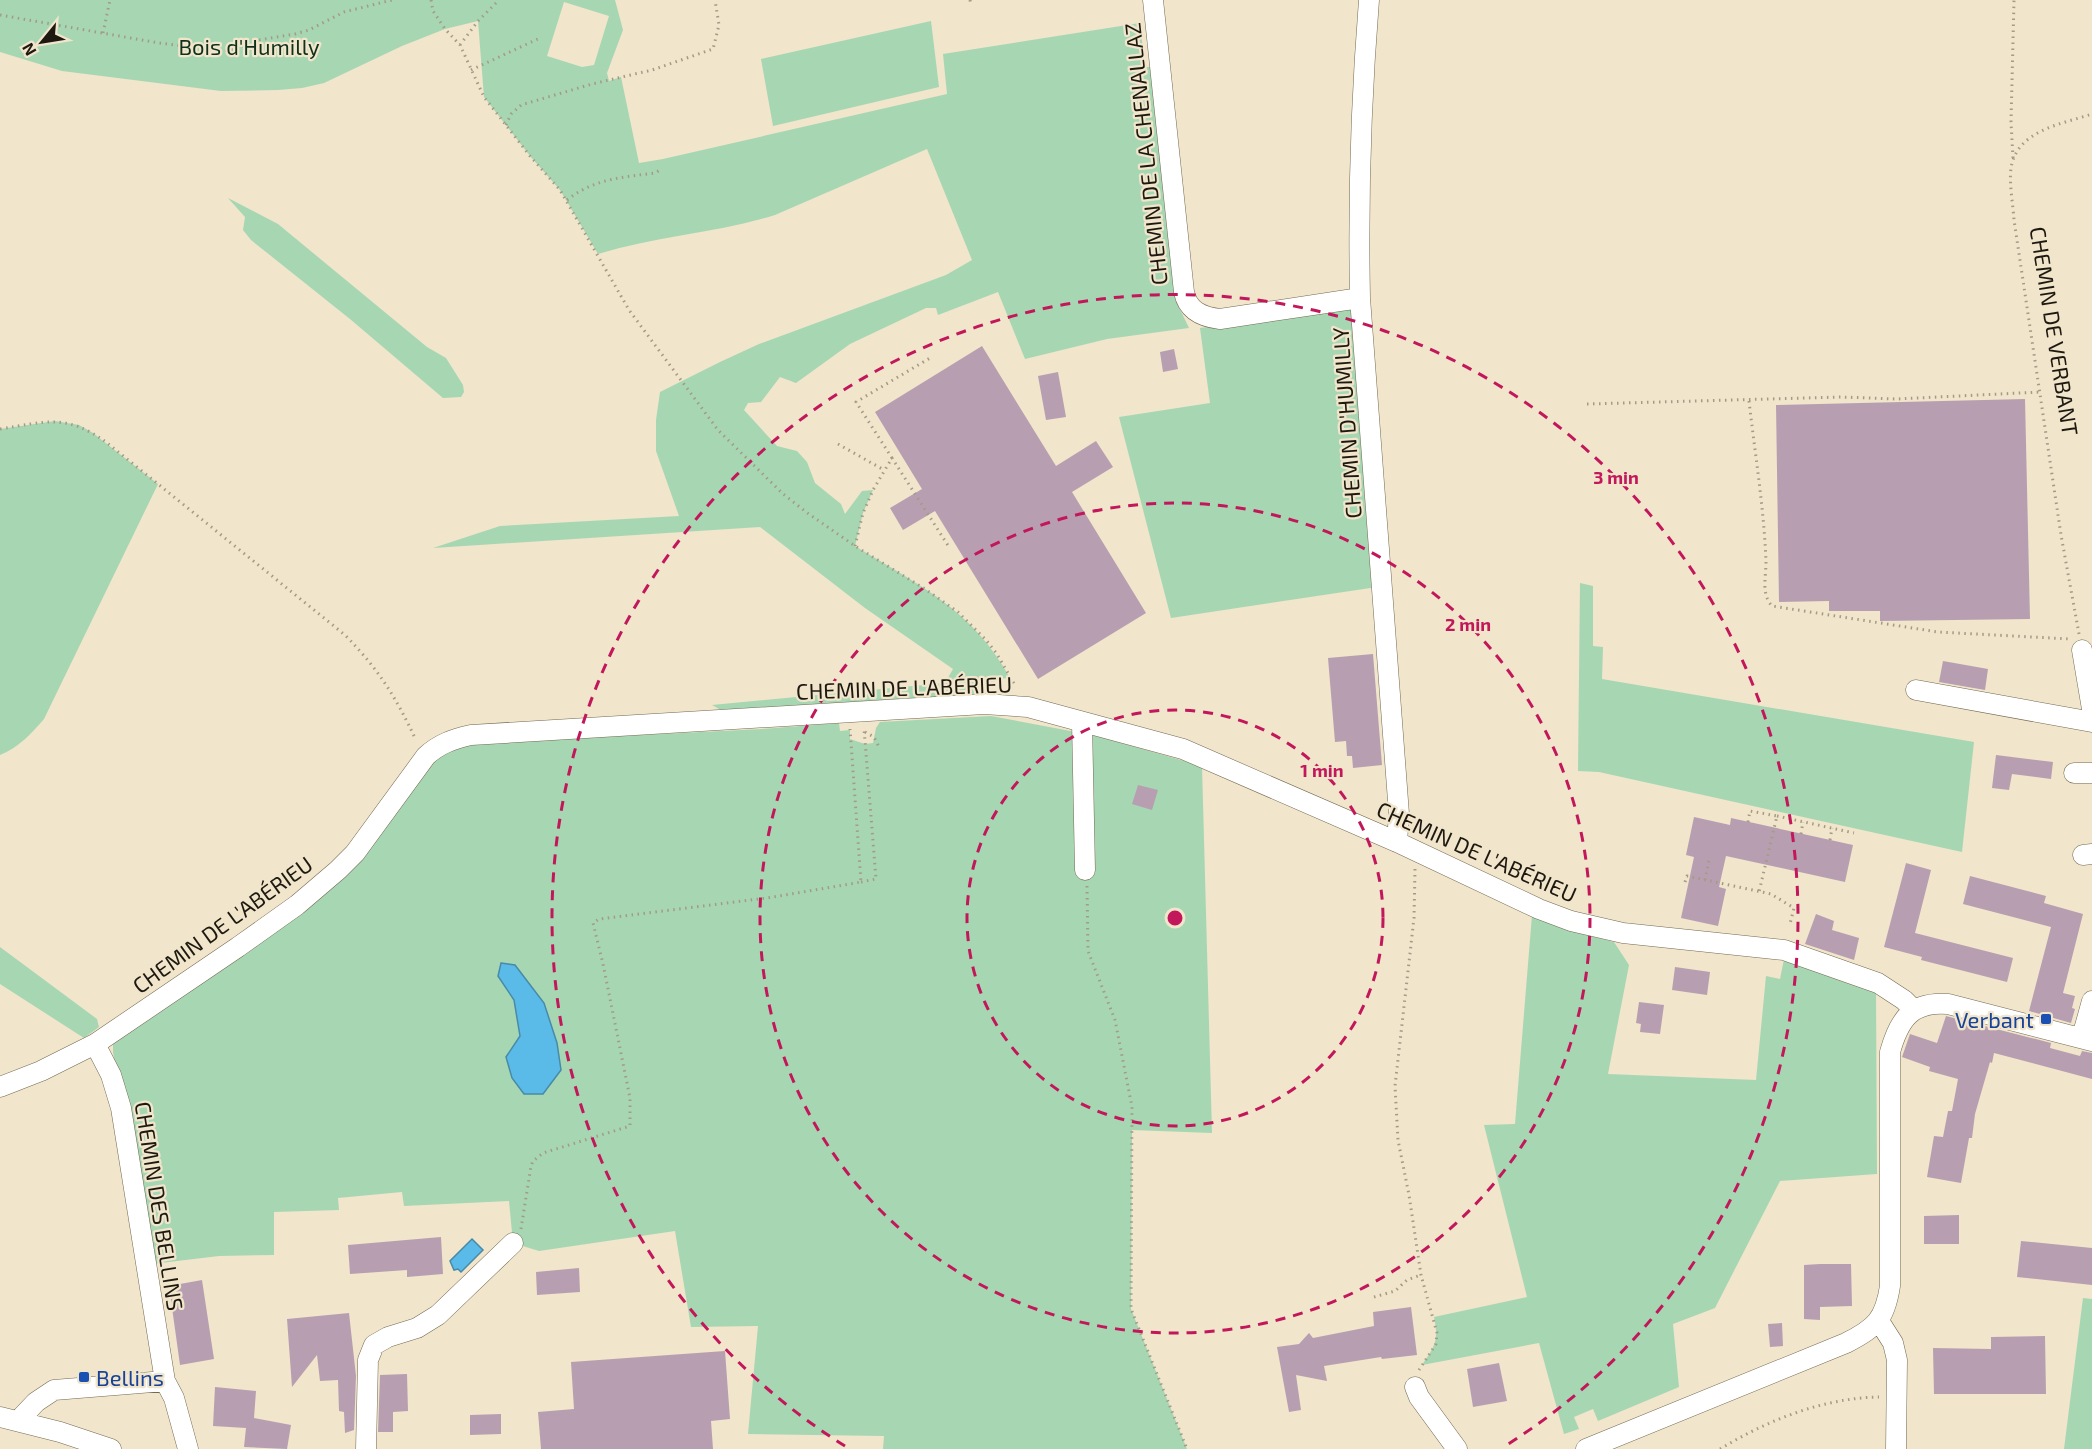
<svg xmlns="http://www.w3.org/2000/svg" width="2092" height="1449" font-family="'Exo 2',sans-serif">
  <rect width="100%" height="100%" fill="#f1e5cb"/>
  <path fill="#a6d7b2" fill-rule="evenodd" d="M0,0H615L623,30L607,73L609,81L621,77L639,163L663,159L947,94L943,54L1140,23L1145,67H1151L1175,299L1189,328L1107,339L1025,359L998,292L938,315L936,308H926L850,344L796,383L780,377L761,402L748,403L744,410L777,446L797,451L807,462L815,483L841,504L845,514L862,491L873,490L863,513L855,546C920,586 972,609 1010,678L997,679L982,695L728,714L712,705L945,683L953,669L865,608L760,527L433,548L500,526L679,516L656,451V420L660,392L720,362L759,344L946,275L972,260L927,149L775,215C717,233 656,236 598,254L560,190L530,156L484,97L478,21L445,29L402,46L324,83L302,88L278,90L221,91L62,71L0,52ZM564,2L609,16L594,65L582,67L547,56Z
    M931,21L939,87L773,126L761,59Z
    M228,198L278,224L427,347L446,358L463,385L464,392L461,397L443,398L350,319L251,240L243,230L245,217Z
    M1349,307L1354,313L1377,587L1171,618L1119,417L1210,403L1200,328Z
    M55,421L79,425L93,433L158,484L44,719C32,733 18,748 0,755V429Z
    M1580,583L1593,586V646L1603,647L1602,679L1974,742L1962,852L1599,772L1578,771Z
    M991,716L1097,736L1202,766L1212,1133L1132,1130L1131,1309L1187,1449H883L884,1436L748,1434L758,1326L691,1327L675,1231L539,1251L513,1243L509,1201L404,1206L402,1192L338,1198L339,1210L274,1212V1255L219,1256L152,1264L113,1052V1044L117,1036L288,920L437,755L476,743L762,729L839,723L840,731L850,730V739L865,744L873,743L876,728L880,722ZM498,976L557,1043L561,1070L543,1094L506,1057L520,1036L514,1000Z
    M1532,915L1571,931L1614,942L1629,965L1608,1074L1756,1080L1766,976L1780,979L1784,959L1876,993L1877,1174L1780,1181L1715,1308L1673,1324L1679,1387L1598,1421L1593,1409L1574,1417L1579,1429L1564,1434L1539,1343L1422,1365C1435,1346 1439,1341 1434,1317L1527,1297L1484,1125L1515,1124Z
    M0,947L97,1019L99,1027L84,1038L0,984Z
    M2083,1298L2092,1299V1449H2064Z"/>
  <path fill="#5abae8" stroke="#488aa7" stroke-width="1.5" d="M501,963L515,965L544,1003L557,1043L561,1070L543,1094H524L512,1078L506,1057L520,1036L514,1000L498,976Z
    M472,1239L483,1250L461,1272L458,1269L454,1270L450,1261Z"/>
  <path fill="#b79fb1" d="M982,346L1056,466L1096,441L1113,467L1072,492L1146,613L1038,679L935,511L903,530L890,508L922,489L875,412Z
    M1174,349L1178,369L1163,372L1160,352Z
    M1058,372L1066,417L1046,420L1038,376Z
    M2025,399L2030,619L1880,621V611H1829V601L1779,602L1776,405Z
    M1373,654L1382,765L1353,768L1352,756H1347L1346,741L1335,742L1328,658Z
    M1943,661L1988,669L1985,690L1939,682Z
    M1996,755L2053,762L2051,779L2012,774L2009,790L1992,788Z
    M1138,785L1158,790L1152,810L1132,804Z
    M1694,817L1730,825L1731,818L1853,845L1845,882L1726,856L1719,887L1726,889L1718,926L1681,918L1694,857L1686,855Z
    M1906,863L1931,870L1915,933L2013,958L2007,982L1921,960L1922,957L1884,947Z
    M1970,876L2046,896L2044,903L2083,914L2063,993L2075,996L2072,1008L2075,1009L2071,1023L2029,1011L2051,927L1963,904Z
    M1816,914L1834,921L1832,930L1859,938L1854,960L1805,944Z
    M1675,967L1710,972L1707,995L1672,990Z
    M1639,1002L1664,1005L1660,1034L1640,1032L1641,1024L1636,1023Z
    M1946,1016L2051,1043L2050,1048L2080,1056L2082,1051L2092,1053V1079L1994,1053L1992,1063L1990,1062L1975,1114L1972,1138H1969L1961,1183L1927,1177L1934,1136L1943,1137L1948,1111H1952L1958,1079L1929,1071L1930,1067L1902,1057L1910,1034L1937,1043Z
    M1959,1215V1244H1924V1216Z
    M441,1237L443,1274L407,1277V1270L350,1274L348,1245Z
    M2021,1241L2092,1248V1285L2017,1277Z
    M1820,1264H1851L1852,1306L1820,1307V1320L1804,1319V1265Z
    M579,1268L580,1292L537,1295L536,1272Z
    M202,1280L214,1359L180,1365L169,1286Z
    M1411,1307L1417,1355L1382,1359L1381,1357L1324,1366L1327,1381L1296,1375L1301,1410L1289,1412L1277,1347L1299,1344L1309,1333L1313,1338L1374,1326L1373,1312Z
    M349,1313L356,1376L354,1430L345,1433L344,1412L339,1411L338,1380L320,1381L317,1355L292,1387L287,1319Z
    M1782,1323L1783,1346L1770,1347L1768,1324Z
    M2045,1336L2046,1394H1934L1933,1348L1991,1349V1337Z
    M725,1351L730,1419L711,1421L713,1449H541L538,1412L574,1409L571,1362Z
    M1499,1363L1507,1401L1473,1407L1467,1369Z
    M407,1374L408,1411L393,1412V1432H378L380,1375Z
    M215,1387L256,1391L254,1418L291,1425L287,1449L244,1447L246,1428L213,1426Z
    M501,1414V1434L470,1435V1415Z"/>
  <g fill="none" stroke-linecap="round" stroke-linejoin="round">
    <g stroke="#736951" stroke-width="21">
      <path id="minor" d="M1153,0L1184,292C1188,311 1202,317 1220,319L1360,298
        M1369,0C1361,99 1358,199 1360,298L1399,814L1397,842
        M2082,650L2092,709
        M1916,690L2092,722
        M1082,722L1085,870
        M2074,773H2092
        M2083,855L2092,854
        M2082,1037L2092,1001
        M95,1044L111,1075L121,1108L165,1381L174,1398L188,1449
        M0,1087L41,1071L95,1044L238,947L297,905L338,870L355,853L426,756C439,744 453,739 471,735L984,704L1028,707L1183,749L1397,842L1539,909L1571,921L1623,933L1784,950L1878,983L1904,1000L1914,1010
        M1879,1321L1893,1343L1897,1360L1896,1449
        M1415,1387L1419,1397L1457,1449
        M0,1417L60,1432L111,1449
        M18,1421L36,1402L54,1390L165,1381
        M366,1449L368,1360L374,1345L388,1337L417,1328L438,1315L513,1243
        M1586,1449L1846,1343C1876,1328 1885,1319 1890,1286V1052C1899,1020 1911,1001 1948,1004L2092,1041"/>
    </g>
    <path stroke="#a49b87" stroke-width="3" stroke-dasharray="1.5 4.5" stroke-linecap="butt" d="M431,0L433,11L445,29L460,45L484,97L530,156L560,190L629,310L718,430L782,493L806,512L855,546L925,589L958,612L986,640L997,654L1016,687
      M970,0L971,5
      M0,15L159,43L224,51L238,49L259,40L295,34L309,30L344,12L392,0
      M103,33L110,0
      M460,45L478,21L499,0
      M471,70L540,38
      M506,125L511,114L521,105L592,84L652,70L713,49L719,25L715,0
      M2013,158L2011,122L2014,0
      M567,200C593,179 623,177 655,173L660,170
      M1749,401C1755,454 1764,508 1766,562C1766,577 1761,594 1772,606L1938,632L2070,639
      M1587,404L1841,397L1897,399L2040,392
      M0,429C46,422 65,413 106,442L345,635C380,671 395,696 416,740
      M838,444L884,470
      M892,458L856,402L930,358
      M855,546L863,513L873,490L892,458L949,547
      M2079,634L2061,535L2014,220C2013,204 2009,184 2011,168C2017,130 2062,124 2092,114
      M865,732L874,737L879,747
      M1777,816L1854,833
      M1748,822L1750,811L1777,816L1759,892
      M1801,834L1803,822
      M1830,840L1832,828
      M1415,869L1414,918L1395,1086L1398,1140L1409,1195L1421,1275L1437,1333L1436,1344L1419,1370
      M1705,880L1709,860
      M861,882L876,879L864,728
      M1685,882L1687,876L1771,894L1794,908L1790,924
      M1087,886L1088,951L1115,1020L1132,1107L1131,1309L1187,1449
      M521,1229L531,1166L533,1161L543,1153L630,1126V1098L603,964L593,923L599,919L767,898L861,882L850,729
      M1374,1297L1395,1291L1407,1280L1421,1275
      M1720,1449C1768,1420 1823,1398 1879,1397"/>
    <use href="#minor" stroke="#fff" stroke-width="20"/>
  </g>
  <g fill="none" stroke="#c2185b" stroke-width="3" stroke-dasharray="10 8">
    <circle cx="1175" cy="918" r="208"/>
    <circle cx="1175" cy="918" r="415"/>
    <path d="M845 1446A623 623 0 1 1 1505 1446"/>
  </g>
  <g fill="#1a4fb4" stroke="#f1e5cb" stroke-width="2">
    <rect x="2040" y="1013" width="12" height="12" rx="3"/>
    <rect x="78" y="1371" width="12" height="12" rx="3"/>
  </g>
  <g text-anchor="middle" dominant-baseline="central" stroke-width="4.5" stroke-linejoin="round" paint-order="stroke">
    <g font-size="22" fill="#0f311b" stroke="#f1e5cb">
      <text x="249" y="46">Bois d'Humilly</text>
    </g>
    <g font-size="22" fill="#1d1910" stroke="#f1e5cb">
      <text transform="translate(1145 154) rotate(-96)">CHEMIN DE LA CHENALLAZ</text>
      <text transform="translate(2055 331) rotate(81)">CHEMIN DE VERBANT</text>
      <text transform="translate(1346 423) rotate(-94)">CHEMIN D'HUMILLY</text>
      <text transform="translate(904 687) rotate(-2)">CHEMIN DE L'ABÉRIEU</text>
      <text transform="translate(1477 851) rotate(24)">CHEMIN DE L'ABÉRIEU</text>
      <text transform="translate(222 924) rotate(-36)">CHEMIN DE L'ABÉRIEU</text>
      <text transform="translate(160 1206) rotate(81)">CHEMIN DES BELLINS</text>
    </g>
    <g font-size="22" fill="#164399" stroke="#f1e5cb" text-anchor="end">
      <text x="2034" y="1019">Verbant</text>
      <text x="96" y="1377" text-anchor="start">Bellins</text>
    </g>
  </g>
  <circle cx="1175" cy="918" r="9" fill="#c2185b" stroke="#f1e5cb" stroke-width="3"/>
  <g font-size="18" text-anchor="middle" font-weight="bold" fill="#c2185b" stroke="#f1e5cb" stroke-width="4.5" stroke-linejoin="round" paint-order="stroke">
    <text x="1616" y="484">3 min</text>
    <text x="1468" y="631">2 min</text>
    <text x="1322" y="777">1 min</text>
  </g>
  <g transform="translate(42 42) rotate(240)" stroke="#f1e5cb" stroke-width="4.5" paint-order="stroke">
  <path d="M0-4.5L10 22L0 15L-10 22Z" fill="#1d1910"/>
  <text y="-9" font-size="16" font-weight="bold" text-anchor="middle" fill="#1d1910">N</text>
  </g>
</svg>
